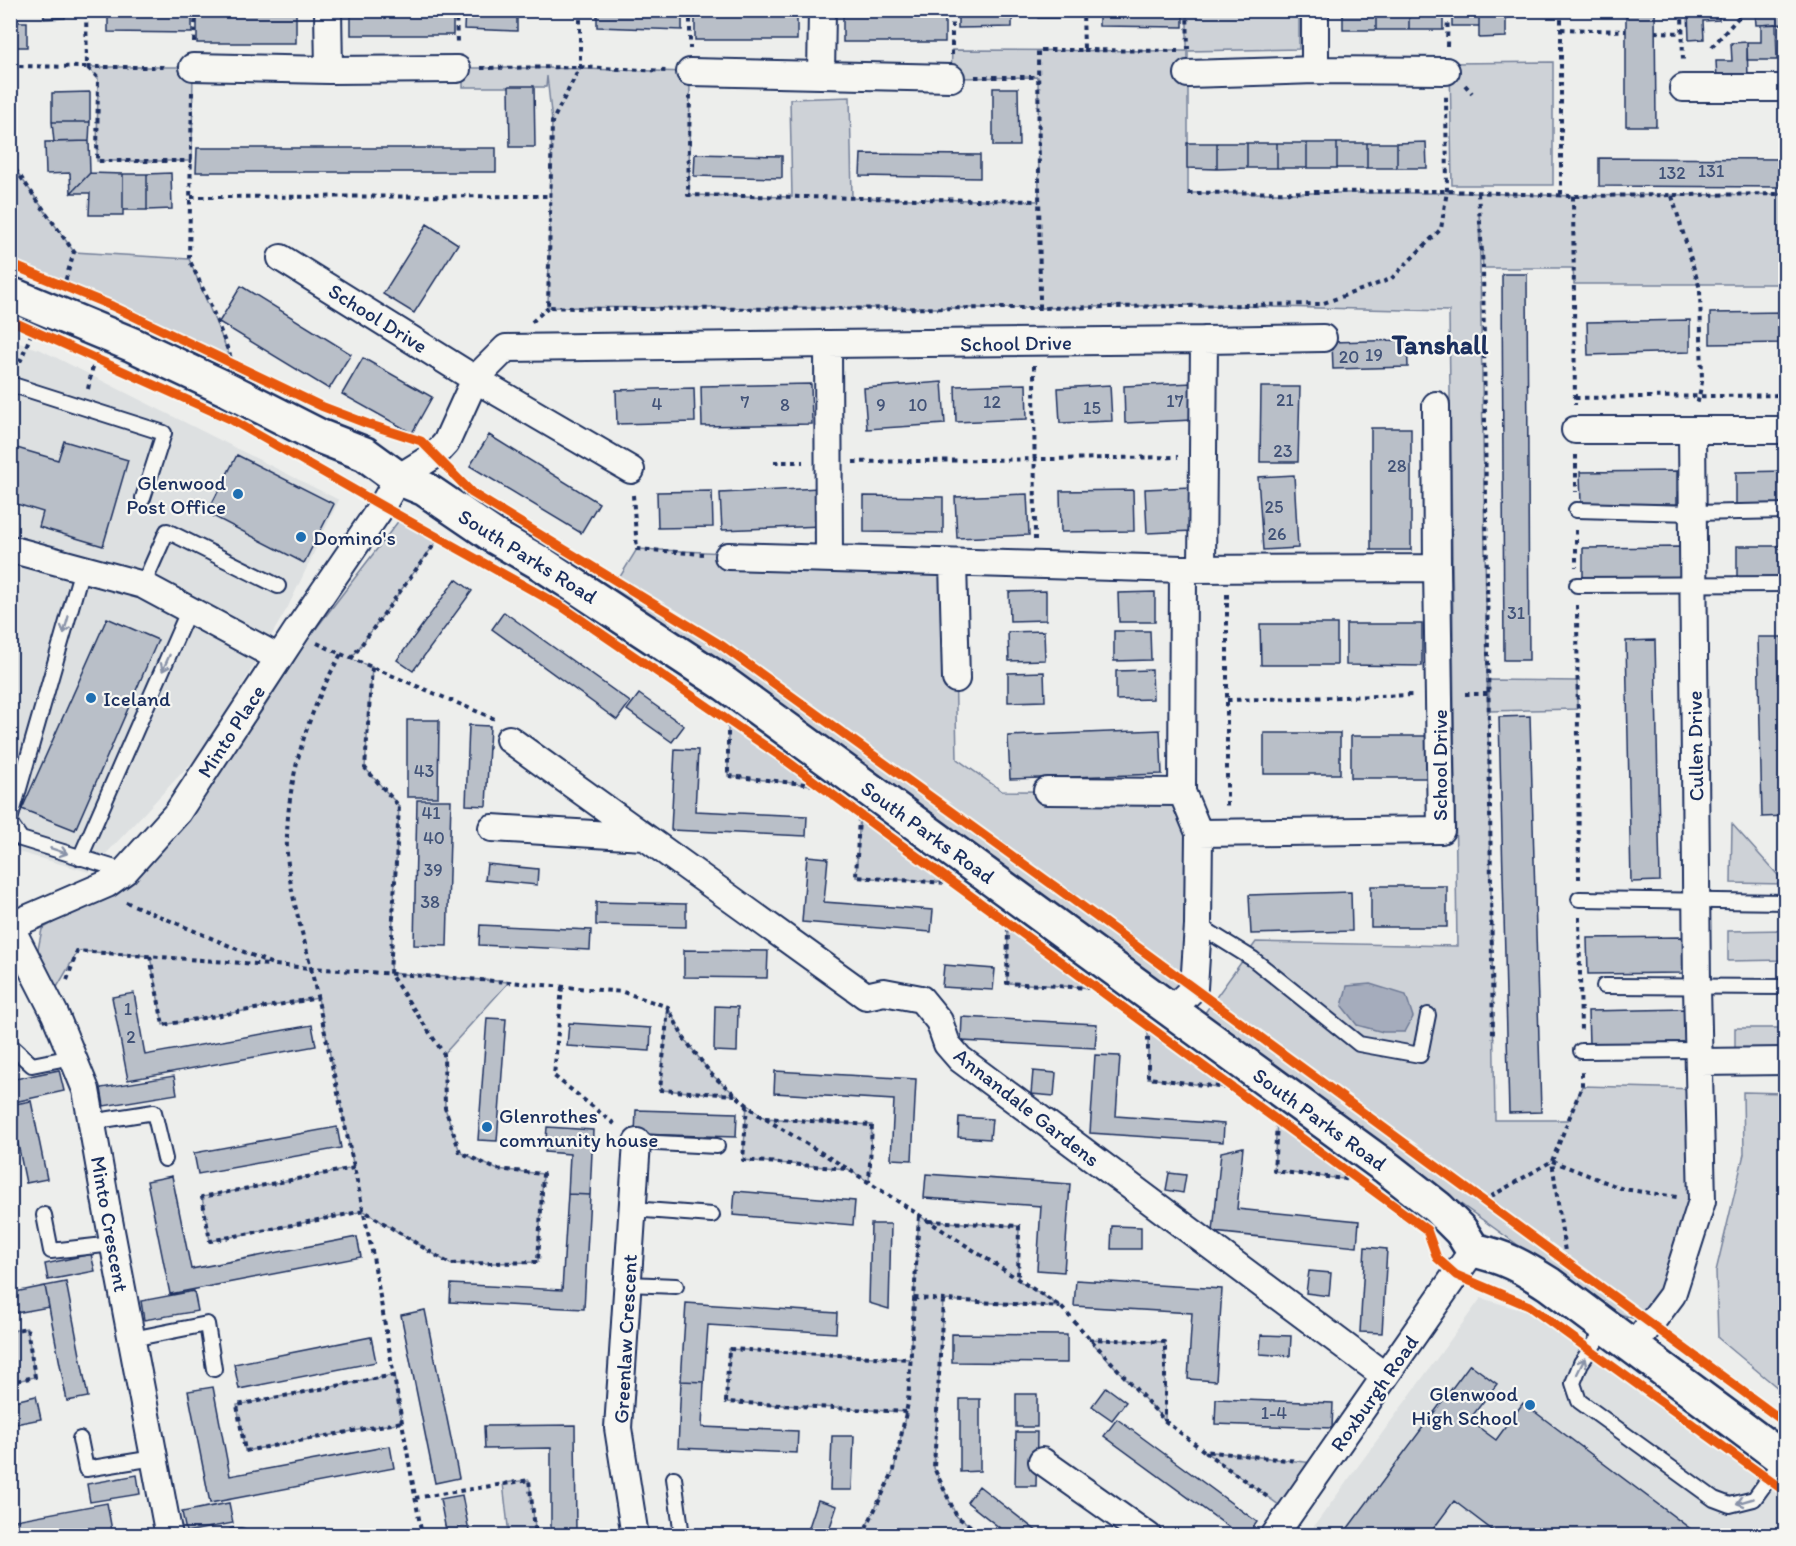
<svg xmlns="http://www.w3.org/2000/svg" width="1796" height="1546" font-family="Itim,sans-serif">
  <rect width="100%" height="100%" fill="#edeeec"/>
  <filter id="ink" filterUnits="userSpaceOnUse"><feTurbulence type="fractalNoise" baseFrequency=".0167" numOctaves="2"/><feDisplacementMap in="SourceGraphic" scale="12" xChannelSelector="R" yChannelSelector="G"/><feConvolveMatrix kernelMatrix="1 2 1 2 8 2 1 2 1" color-interpolation-filters="sRGB"/></filter>
  <g filter="url(#ink)">
    <path fill="#dde0e1" d="M10,340L41,350L339,500L288,607L206,747L89,872L11,850Z
      M1481,1298L1528,1312L1785,1497V1535L1307,1536Z"/>
    <path fill="#ced2d7" stroke="#74809a" stroke-width="1.5" d="M1187,11H1299V49L1188,51V193H1478L1573,196L1785,194V284H1574L1573,268H1483L1479,211L1495,1120H1568L1582,1086L1699,1089L1702,1201L1651,1324L1610,1311L1201,1018L1256,942L1457,946L1449,311L1187,305L1040,308H690L548,307L552,122L547,76L546,87H463V68H546L690,72L689,195L792,197L790,99L850,97L852,198L1039,201L1038,77L951,78L952,50L1187,51Z
      M1553,62V185H1452L1450,63Z
      M87,67H193L192,161H97L98,78Z
      M10,162L74,252L189,259L233,364L112,306L11,264Z
      M400,519L439,538L351,659L372,667L365,768L399,806L390,973L509,982L444,1054L445,1108L460,1152L496,1169L543,1174L538,1262L450,1264L364,1211L210,1241L202,1197L354,1168L318,998L163,1025L150,956L78,951L56,989L35,965L42,929L89,902L188,816L263,709L308,639Z
      M637,549L953,563L957,759L1002,791L1182,792L1198,925L1179,1002L610,593Z
      M1489,680L1577,681V709L1489,711Z
      M728,720L820,786L728,776Z
      M860,814L953,883L856,877Z
      M1732,824L1785,883V884L1731,883Z
      M1008,923L1097,988L1007,983Z
      M1785,930V960L1728,961V931Z
      M668,1007L683,1037L712,1075L736,1095L660,1090Z
      M1148,1026L1234,1089L1148,1078Z
      M1735,1028H1785V1052H1735Z
      M1743,1092L1785,1093V1394L1718,1338L1716,1271L1744,1154Z
      M747,1104L765,1118L872,1125L869,1182L848,1169L743,1160Z
      M1277,1120L1360,1181L1274,1171Z
      M919,1215L927,1221L1019,1226L1018,1280L1061,1307L943,1300L934,1468L957,1517L986,1535H862L894,1470L906,1412L726,1402L729,1349L910,1359Z
      M27,1328L35,1377L11,1382V1331Z
      M1089,1339L1165,1342V1421Z
      M394,1375L402,1422L245,1451L237,1405Z
      M1204,1451L1324,1464L1290,1513Z
      M529,1480L536,1535H509L503,1483Z"/>
    <path fill="#a5acbc" stroke="#6e7a96" stroke-width="1.5" d="M1370,984L1406,995L1413,1017L1405,1032H1383L1357,1025L1342,1006L1347,986Z"/>
    <path fill="#b9bfc8" stroke="#1b2f5e" stroke-width="1.5" d="M44,10H65V18L44,19Z
      M197,10H296V43H197Z
      M351,10H453V35H351Z
      M465,10H517V31L464,29Z
      M597,10H682V30L597,27Z
      M695,10H797V40H695Z
      M843,10H945V42H843Z
      M958,10H1012V27L958,28Z
      M1038,10H1058V18H1038Z
      M1099,10H1183V27L1099,26Z
      M1343,10H1376V30H1343Z
      M1376,10H1409V30H1376Z
      M1409,10H1443V30H1409Z
      M1452,10H1479V26H1452Z
      M1626,10H1655L1656,126H1626Z
      M1688,10H1719V20L1703,21L1704,39L1689,40Z
      M1755,10H1786V24L1756,25Z
      M108,11H192V33L108,32Z
      M1479,11H1506V37L1479,38Z
      M10,22H27V47H10Z
      M1776,24L1777,60H1747V42H1761V25Z
      M1747,42L1748,78L1717,79L1716,61H1732L1731,43Z
      M509,86H534L535,147H510Z
      M993,88H1018L1019,146H993Z
      M90,92V122H52V93Z
      M52,122H90L89,141L54,142Z
      M89,141L90,173L71,193L70,173L46,174L45,142Z
      M1426,142L1427,168H1397V143Z
      M1187,143H1217V169L1187,168Z
      M1217,143H1247V168L1217,169Z
      M1247,143H1277V168H1247Z
      M1277,143H1307V168H1277Z
      M1307,143H1337V168H1307Z
      M1337,143H1367V168H1337Z
      M1367,143H1397V168H1367Z
      M197,148H496V172H196Z
      M695,154L782,156V178L694,176Z
      M861,154L980,155V178L860,176Z
      M1599,158L1786,159V187L1599,186Z
      M90,173L123,174V215H89L90,193H71Z
      M171,173L172,209L147,210V174Z
      M123,174H147V210H123Z
      M427,224L458,244L414,313L383,294Z
      M1502,274H1527L1529,660H1504Z
      M241,286L351,354L329,389L219,322Z
      M1786,312V343L1710,344V313Z
      M1690,320V352L1588,355L1587,322Z
      M1407,340L1408,367L1333,369L1332,342Z
      M363,358L432,397L412,433L342,394Z
      M942,382L945,424L867,429L864,388Z
      M1193,383L1194,420L1125,423L1124,386Z
      M811,384L812,424L702,426L701,386Z
      M1026,384L1027,419L956,422L955,386Z
      M1110,385L1112,421L1060,423L1058,388Z
      M1261,387H1300L1298,462H1260Z
      M694,388L695,422L617,424L616,390Z
      M1371,428H1411V550H1371Z
      M489,435L599,503L581,533L470,466Z
      M64,441L128,460L103,546L39,527L43,512L10,502V446L58,460Z
      M237,455L334,504L304,563L207,513Z
      M1677,471V504L1581,505L1580,472Z
      M1786,471V505L1736,506V472Z
      M1294,475L1298,548L1263,550L1258,477Z
      M1191,487L1193,531L1147,533L1145,489Z
      M819,488L821,526L722,530L720,493Z
      M1133,490L1134,531L1061,532L1060,491Z
      M712,491L713,527L658,528L657,492Z
      M1027,494L1029,535L957,538L955,497Z
      M864,496L943,497V533L864,532Z
      M1737,546H1786V579L1737,580Z
      M1680,547V580L1583,581V548Z
      M456,579L472,591L413,671L397,660Z
      M1046,591V620L1010,621L1009,592Z
      M1155,592V622H1119L1118,593Z
      M504,612L630,702L617,720L492,629Z
      M107,618L158,640L75,830L22,809Z
      M1260,624H1337V665H1261Z
      M1346,624H1422V666L1346,665Z
      M1044,631L1045,660L1009,661L1008,632Z
      M1114,631H1150L1151,660L1114,661Z
      M1758,637H1782L1786,816L1762,817Z
      M1655,640L1660,881L1631,882L1626,641Z
      M1152,670L1153,699L1116,700V671Z
      M1044,672L1045,701L1008,702V673Z
      M639,694L684,726L672,742L627,710Z
      M1530,716L1541,1112L1509,1113L1499,717Z
      M407,720H439L438,797H407Z
      M469,725L490,726L486,806L466,805Z
      M1160,730L1162,774L1010,779L1008,736Z
      M1264,733H1340V774H1264Z
      M1351,736H1428V778H1351Z
      M675,749L698,750L695,811L807,816L806,836L671,830Z
      M417,800H451L447,946L414,945Z
      M807,856L828,858L824,902L933,910L931,932L802,922Z
      M487,864L538,869L537,885L485,880Z
      M1371,886H1447V927H1371Z
      M1351,892L1352,931L1251,934L1249,895Z
      M596,902L686,904V927L596,925Z
      M480,925L591,930L590,950L479,945Z
      M1683,937L1684,973L1588,974L1587,938Z
      M684,950L768,951L767,978L684,977Z
      M944,965L995,969L993,990L942,987Z
      M134,993L145,1055L312,1025L316,1046L128,1080L112,997Z
      M715,1006L738,1007L737,1052L714,1051Z
      M1687,1009L1688,1042L1589,1044L1588,1011Z
      M962,1017L1097,1024L1095,1048L961,1041Z
      M487,1018L506,1019L497,1141L478,1140Z
      M569,1023L651,1028L650,1051L567,1046Z
      M1095,1055L1120,1056L1116,1116L1224,1124L1223,1142L1090,1133Z
      M59,1070L64,1091L10,1103V1080Z
      M775,1071L916,1079L912,1160L891,1159L894,1100L774,1093Z
      M1033,1071L1056,1073L1054,1096L1031,1094Z
      M174,1076L177,1094L104,1106L101,1088Z
      M31,1101L47,1179L26,1183L10,1105Z
      M636,1110L737,1113L736,1137L635,1134Z
      M959,1117L992,1119L990,1139L958,1137Z
      M337,1127L341,1148L198,1174L194,1153Z
      M547,1127L593,1130L590,1195L568,1194L570,1154L545,1152Z
      M1243,1147L1237,1209L1359,1221L1357,1247L1213,1232L1221,1152Z
      M1169,1173L1186,1175L1183,1193L1166,1190Z
      M926,1174L1070,1184L1064,1272L1037,1270L1041,1206L924,1198Z
      M172,1176L191,1269L357,1237L361,1257L170,1294L147,1181Z
      M735,1191L855,1201L853,1225L733,1215Z
      M568,1194L590,1195L584,1309L450,1302L451,1284L562,1290Z
      M871,1224H891L889,1309L869,1303Z
      M1112,1226L1141,1227V1249H1111Z
      M1365,1247L1387,1249L1382,1333L1360,1332Z
      M91,1254L95,1271L48,1280L45,1264Z
      M1309,1271L1331,1273L1329,1296L1306,1293Z
      M1076,1280L1222,1289L1216,1381L1188,1379L1192,1313L1074,1306Z
      M66,1282L88,1397L67,1401L45,1286Z
      M45,1286L49,1307L10,1314V1293Z
      M194,1291L198,1311L144,1320L141,1301Z
      M686,1303L837,1313L836,1333L708,1325L704,1382L681,1381Z
      M425,1310L459,1478L435,1483L401,1315Z
      M952,1334L1067,1335V1363L952,1362Z
      M1261,1335L1291,1336L1290,1356L1260,1354Z
      M371,1337L376,1362L239,1389L234,1364Z
      M1470,1364L1497,1384L1469,1420L1496,1440L1523,1403L1700,1536H1500L1454,1501L1428,1536H1342Z
      M681,1381L704,1382L702,1427L798,1431L797,1453L678,1448Z
      M213,1387L230,1476L390,1446L394,1468L210,1503L188,1391Z
      M1106,1387L1126,1402L1112,1420L1092,1406Z
      M1016,1394H1037V1427H1016Z
      M36,1396L41,1419L10,1425V1402Z
      M960,1399H980V1471L960,1472Z
      M1216,1399L1333,1403L1332,1428L1215,1424Z
      M1117,1419L1257,1522L1247,1536H1241L1104,1436Z
      M575,1425L576,1534H551V1448L485,1449L484,1426Z
      M1016,1432H1037L1036,1486H1015Z
      M832,1436H854L852,1490H830Z
      M137,1475L140,1494L90,1502L87,1484Z
      M979,1486L1043,1536H1010L967,1502Z
      M462,1495L470,1536H447L440,1499Z
      M818,1500L837,1506L827,1536H806Z
      M107,1503L113,1536H91L89,1528L48,1536H10V1521Z
      M229,1503L233,1523L186,1532L182,1512Z"/>
    <g fill="none" stroke-linecap="round" stroke-linejoin="round">
      <g stroke="#1b2f5e" stroke-width="18">
        <path id="lane" d="M10,384L164,433L143,498
          M1576,510L1693,513L1786,511
          M143,585L167,531L278,586
          M1577,585L1786,584
          M10,820L82,569
          M10,823L21,839L125,871
          M80,858L189,609
          M1579,899L1786,902
          M1198,925L1253,959L1359,1044L1420,1055L1428,1015
          M1604,986L1786,987
          M10,1045L32,1065L72,1057
          M1581,1051L1698,1050
          M91,1122L154,1112L165,1159
          M637,1142L717,1146
          M632,1209L712,1215
          M44,1215L51,1251L113,1244
          M628,1284L676,1286
          M1606,1327L1581,1363L1573,1383L1579,1401L1714,1499L1730,1505L1754,1499L1783,1459
          M132,1339L207,1324L214,1369
          M80,1439L86,1469L154,1458
          M674,1478L682,1536
          M234,1536H241"/>
      </g>
      <g stroke="#1b2f5e" stroke-width="30">
        <path id="street" d="M328,10L329,70
          M1315,10V70
          M193,67L329,70L457,69
          M690,72L951,78
          M1188,74L1315,70L1446,71
          M821,75L822,10
          M1683,88H1786
          M281,258L475,379L631,470
          M1204,340L1323,338
          M828,344L1204,340L1202,569
          M1436,405L1437,568
          M1575,430H1786
          M10,549L143,585L279,658
          M728,556L1183,569L1437,568L1441,830L1199,833L1198,925L1194,988L1171,1010
          M953,563L956,679
          M1183,569L1182,792L1199,833
          M509,739L866,996L884,992L921,999L939,1021L947,1044L960,1059L1385,1376
          M1047,791L1182,792
          M492,828L644,837
          M10,926L107,884L125,871L178,812L296,632L382,506L398,478L435,455L446,443L475,379L506,348L828,344L829,558
          M10,926L55,1014L86,1090L108,1215L169,1536
          M1699,1062L1786,1061
          M1633,1347L1672,1295L1702,1201L1697,987L1692,430
          M1042,1461L1148,1536
          M635,1536L618,1428L637,1142
          M1274,1536L1473,1250"/>
      </g>
      <g stroke="#1b2f5e" stroke-width="38">
        <path id="secondary" d="M10,294L133,345L227,389L319,436L365,454L398,478L425,489L497,538L542,564L725,684L1387,1168L1438,1208L1461,1231L1473,1250C1505,1257 1521,1266 1549,1284L1786,1461"/>
      </g>
      <path stroke="#1b2f5e" stroke-width="4" stroke-dasharray="4.5 4.5" stroke-linecap="butt" d="M456,10L457,43
        M580,10V67L552,122L548,307L603,309L1040,308L1321,304L1391,279L1441,229L1447,191L1446,95
        M690,10V49
        M1187,10L1188,49
        M1561,10V196
        M1682,10L1683,63
        M1561,29L1626,31
        M1655,32L1682,33
        M194,42L196,10
        M1447,46L1448,10
        M1712,47L1745,10
        M1084,50L1178,51
        M952,55V10
        M10,66L87,67L86,10
        M87,67H168
        M88,68L98,78L97,161H192
        M481,68L580,67L666,71
        M975,77H1038
        M1465,85L1472,93
        M192,92L189,259L211,306L231,358
        M690,95L688,195L1039,201
        M10,162L74,252L64,285
        M1188,193L1447,191L1573,196L1786,194
        M1478,193L1483,268L1493,1039
        M1573,196L1575,405
        M1672,196L1700,289L1702,382L1697,406
        M191,197L551,196
        M1040,308L1038,50H1084L1083,10
        M532,322L548,307
        M10,356L21,360L31,334
        M1034,365L1035,540
        M88,389L92,370L96,359
        M1575,398L1786,395
        M1576,455V492
        M774,462H803
        M853,462L1178,457
        M633,495L637,549L703,554
        M1576,530V567
        M1227,594V809
        M1577,605L1579,879
        M317,643L341,654C307,713 285,783 287,852C289,891 302,930 311,968L509,982L623,992L668,1007L683,1037L712,1075L759,1115L848,1169L1061,1307L1165,1421L1204,1451L1297,1461
        M341,654L495,719
        M351,659L439,538
        M1465,694H1489
        M1227,700L1415,695
        M728,723V776L814,785
        M859,817L856,877L947,883
        M126,902L275,965L311,968L372,1251L422,1536
        M1579,917L1581,1032
        M1008,927L1007,983L1090,988
        M150,956L163,1025L318,998
        M67,980L77,951L270,965
        M562,987L554,1076L617,1126
        M668,1009L660,1090L735,1095
        M1148,1028V1078L1227,1088
        M747,1105L743,1160L847,1169
        M765,1118L872,1125L869,1182
        M1277,1123L1274,1171L1353,1180
        M1552,1161L1623,1189L1677,1197
        M354,1168L202,1197L210,1241L364,1211L450,1264L538,1262L543,1174L496,1169L460,1152L445,1108L444,1054L390,974L399,806L365,768L372,667
        M1483,1201L1552,1161
        M929,1221L1019,1226L1018,1279
        M1566,1259L1552,1161L1582,1086V1070
        M914,1298L1060,1307
        M943,1300L934,1468L957,1517L986,1536
        M10,1331L27,1328L35,1377L10,1382
        M1089,1339L1165,1342V1421
        M394,1375L237,1405L245,1451L402,1422
        M906,1412L726,1402L729,1349L910,1359
        M1205,1452L1269,1498
        M415,1498L529,1480L536,1536
        M862,1536L894,1470L908,1403L919,1215"/>
      <use href="#lane" stroke="#f6f6f2" stroke-width="14"/>
      <use href="#street" stroke="#f6f6f2" stroke-width="26"/>
      <use href="#secondary" stroke="#f6f6f2" stroke-width="33"/>
      <g stroke="#f6f6f2" stroke-width="13">
        <path id="cycleway" d="M10,264L112,306L321,406L368,424L421,441L472,493L721,645L1079,904L1786,1423
          M10,320L232,420L382,506L564,608L780,756L1427,1230L1437,1258L1456,1275L1529,1306L1786,1492"/>
      </g>
      <use href="#cycleway" stroke="#e8590c" stroke-width="9"/>
    </g>
    <defs><path id="oneway-shaft" d="M-6 0H5M1.5-3L5.5 0L1.5 3" fill="none" stroke-width="1.6" stroke-linecap="round" stroke-linejoin="round" transform="scale(1.5)"/></defs>
    <g stroke="#8892a8">
      <use href="#oneway-shaft" transform="translate(66 625) rotate(106)"/>
      <use href="#oneway-shaft" transform="translate(166 663) rotate(114)"/>
      <use href="#oneway-shaft" transform="translate(59 851) rotate(18)"/>
      <use href="#oneway-shaft" transform="translate(1581 1366) rotate(-64)"/>
      <use href="#oneway-shaft" transform="translate(1745 1501) rotate(164)"/>
    </g>
  </g>
  <g fill="#1f6fb2" stroke="#f6f6f2" stroke-width="2">
    <circle cx="238" cy="494" r="6"/>
    <circle cx="301" cy="537" r="6"/>
    <circle cx="91" cy="698" r="6"/>
    <circle cx="487" cy="1127" r="6"/>
    <circle cx="1530" cy="1405" r="6"/>
  </g>
  <g text-anchor="middle" dominant-baseline="central" stroke-width="4.5" stroke-linejoin="round" paint-order="stroke">
    <g font-size="18" fill="#425378">
      <text x="1711" y="171">131</text>
      <text x="1672" y="173">132</text>
      <text x="1374" y="355">19</text>
      <text x="1349" y="357">20</text>
      <text x="1285" y="400">21</text>
      <text x="1175" y="401">17</text>
      <text x="745" y="402">7</text>
      <text x="992" y="402">12</text>
      <text x="657" y="404">4</text>
      <text x="785" y="405">8</text>
      <text x="881" y="405">9</text>
      <text x="918" y="405">10</text>
      <text x="1092" y="408">15</text>
      <text x="1283" y="451">23</text>
      <text x="1397" y="466">28</text>
      <text x="1274" y="507">25</text>
      <text x="1277" y="534">26</text>
      <text x="1516" y="613">31</text>
      <text x="424" y="771">43</text>
      <text x="431" y="813">41</text>
      <text x="434" y="838">40</text>
      <text x="433" y="870">39</text>
      <text x="430" y="902">38</text>
      <text x="128" y="1009">1</text>
      <text x="131" y="1037">2</text>
      <text x="1274" y="1413">1-4</text>
    </g>
    <g font-size="21" fill="#1b2f5e" stroke="#f6f6f2">
      <text transform="translate(378 318) rotate(32)">School Drive</text>
      <text transform="translate(1016 343) rotate(-1)">School Drive</text>
      <text transform="translate(528 556) rotate(32)">South Parks Road</text>
      <text transform="translate(231 731) rotate(-57)">Minto Place</text>
      <text transform="translate(1695 746) rotate(-91)">Cullen Drive</text>
      <text transform="translate(1439 765) rotate(-90)">School Drive</text>
      <text transform="translate(928 832) rotate(36)">South Parks Road</text>
      <text transform="translate(1027 1107) rotate(38)">Annandale Gardens</text>
      <text transform="translate(1320 1119) rotate(36)">South Parks Road</text>
      <text transform="translate(110 1224) rotate(80)">Minto Crescent</text>
      <text transform="translate(625 1339) rotate(-87)">Greenlaw Crescent</text>
      <text transform="translate(1374 1393) rotate(-55)">Roxburgh Road</text>
    </g>
    <g font-size="21" fill="#1b2f5e" stroke="#f6f6f2" text-anchor="start">
      <text x="226" y="482" text-anchor="end">Glenwood<tspan x="226" dy="24">Post Office</tspan></text>
      <text x="313" y="537">Domino's</text>
      <text x="103" y="698">Iceland</text>
      <text x="499" y="1115">Glenrothes<tspan x="499" dy="24">community house</tspan></text>
      <text x="1518" y="1393" text-anchor="end">Glenwood<tspan x="1518" dy="24">High School</tspan></text>
    </g>
    <g font-size="27" font-weight="bold" fill="#1b2f5e" stroke="#f6f6f2">
      <text x="1440" y="344">Tanshall</text>
    </g>
  </g>
  <rect width="1796" height="1546" fill="none" stroke="#f6f6f2" stroke-width="36"/>
  <rect x="18" y="18" width="1760" height="1510" fill="none" stroke="#1b2f5e" stroke-width="2" filter="url(#ink)"/>
</svg>
